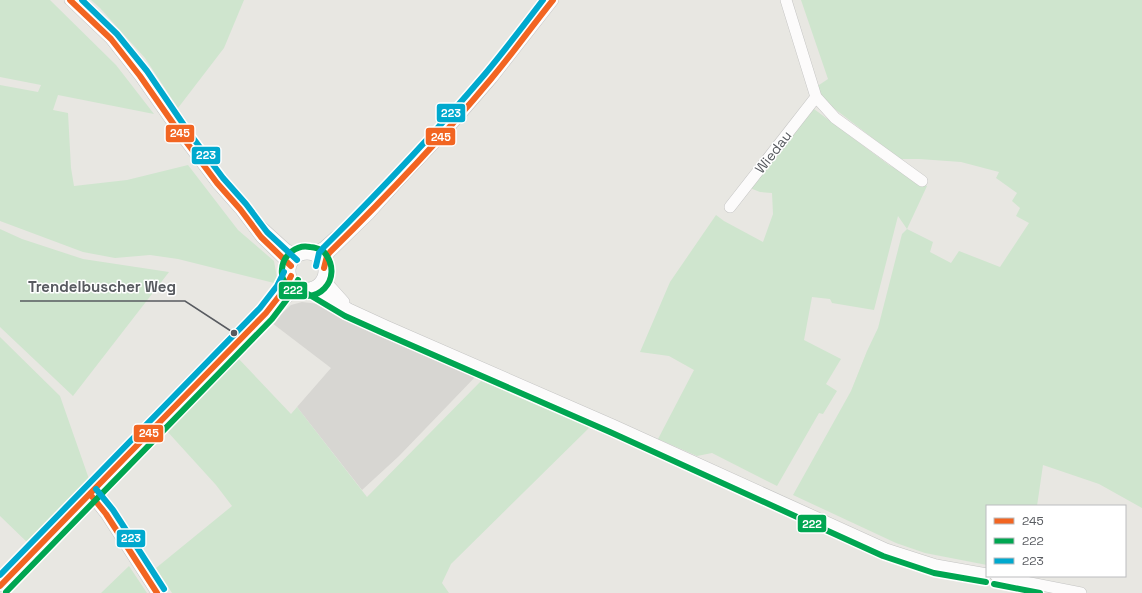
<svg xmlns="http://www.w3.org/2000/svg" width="1142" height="593" font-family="'Space Grotesk',sans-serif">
  <rect width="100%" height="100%" fill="#e8e7e2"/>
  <path fill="#d7d6d2" d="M302,302L319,304L477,375L399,456L362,490L297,407L331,368L272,323L291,305Z"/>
  <path fill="#cfe5ce" d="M0,0H50L116,65L154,114L58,95L53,110L68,113L71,168L74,186L127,180L188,165L238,230L274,261L278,284L178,259L150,255L115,258L83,252L0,221V85L38,92L41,85L0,77Z
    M91,0H244L224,48L178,108L145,58L100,8Z
    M801,0H1142V508L1099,484L1043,465L1037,506H987V565L925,553L896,543L793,495L851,391L867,351L878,328L902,234L907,229L898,216L874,310L832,303L830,299L812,297L804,340L841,359L826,384L837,391L823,414L819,413L777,486L712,453L697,456L658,439L694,370L669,356L640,352L670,282L716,215L724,221L763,242L773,214L772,193L760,192L750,188L814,109L889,165L927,186L907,229L933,242L930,252L951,263L959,251L1000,267L1029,223L1016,216L1020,208L1012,201L1017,193L996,178L999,172L961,162L919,159H900L827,103L816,87L828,79Z
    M0,229L22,239L83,259L169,272L73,396L0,327Z
    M0,337L60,396L89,479L29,544L0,516Z
    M237,357L291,414L297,407L367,497L481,381L591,426L451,564L442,583L449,593H172L156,568L232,506L216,485L166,430Z
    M129,566L147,593H101Z"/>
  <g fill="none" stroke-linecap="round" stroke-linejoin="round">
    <g stroke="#c4c4c3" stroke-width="12">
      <path id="minor" d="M70,0L111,39L140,76L184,139L217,183L240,209L261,237L291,266
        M786,0L816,97L835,118L922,181
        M730,207L816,97
        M254,220L286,249L299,256
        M311,254L324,247L335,237
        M290 271a17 17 0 1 1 34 0a17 17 0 1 1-34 0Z
        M324,268L327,256L330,252L369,214L396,184L447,130L492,78L553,0
        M323,277L327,283L344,302
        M312,287L349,309L386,326L613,425L886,549L936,565L987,574
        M90,494L106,514L157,593
        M996,576L1081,593
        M0,586L264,315L301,287"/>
    </g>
    <use href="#minor" stroke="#fcfbfb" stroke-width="11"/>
    <g stroke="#fff" stroke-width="9">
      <path id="bus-1" d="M70,0L111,39L140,76L184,139L217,183L240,209L261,237L291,266
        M324,268L327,256L330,252C386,197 441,139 491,79C513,53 532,26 553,0
        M90,494L106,514L157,593
        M0,586L266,313L284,290L291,276"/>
    </g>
    <g stroke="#fff" stroke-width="9">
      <path id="bus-2" d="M319,249C316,248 313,247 310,247C297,244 283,255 282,269C281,276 284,283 289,288C315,311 346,278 324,252
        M308,294L345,316L383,333L610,432L883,556L934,573L986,582
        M994,584L1040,593
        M6,592L272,319L291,294L298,280"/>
    </g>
    <g stroke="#fff" stroke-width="9">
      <path id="bus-3" d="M82,0L117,34L147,71L190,134L223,178L246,204L267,232L297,260
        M316,266L319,253L324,247C380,191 434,134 485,74C505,50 524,25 543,0
        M96,489L113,510L164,589
        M0,575L260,308L277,286L284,272"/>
    </g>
    <use href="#bus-1" stroke="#f26522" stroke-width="6"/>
    <use href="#bus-2" stroke="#00a651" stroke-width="6"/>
    <use href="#bus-3" stroke="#00a9ce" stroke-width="6"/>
  </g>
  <g text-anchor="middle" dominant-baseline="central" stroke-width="3" stroke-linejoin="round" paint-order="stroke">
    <g font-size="14" fill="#585b60" stroke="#fff">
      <text transform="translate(773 152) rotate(-52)">Wiedau</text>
    </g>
  </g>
  <path fill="none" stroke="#585b60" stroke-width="1.5" d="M234 333L185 301H20"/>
  <circle fill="#585b60" stroke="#fff" stroke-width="1.5" cx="234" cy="333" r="4"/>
  <g font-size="15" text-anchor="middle" font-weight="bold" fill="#585b60" stroke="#fff" stroke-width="3" stroke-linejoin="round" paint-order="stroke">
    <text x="102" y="292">Trendelbuscher Weg</text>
  </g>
  <g stroke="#fff" stroke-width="1.5">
    <rect x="436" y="103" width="30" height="20" rx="4" fill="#00a9ce"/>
    <rect x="165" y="124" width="30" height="19" rx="4" fill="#f26522"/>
    <rect x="425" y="127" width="31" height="19" rx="4" fill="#f26522"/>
    <rect x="191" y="146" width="30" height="19" rx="4" fill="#00a9ce"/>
    <rect x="278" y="281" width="30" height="19" rx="4" fill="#00a651"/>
    <rect x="133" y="424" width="31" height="19" rx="4" fill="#f26522"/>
    <rect x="797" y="514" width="30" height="19" rx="4" fill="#00a651"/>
    <rect x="116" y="529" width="30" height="19" rx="4" fill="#00a9ce"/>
  </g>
  <g font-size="11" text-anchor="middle" font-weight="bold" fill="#fff">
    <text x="451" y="117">223</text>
    <text x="180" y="137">245</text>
    <text x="441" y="141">245</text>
    <text x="206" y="159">223</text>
    <text x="293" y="294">222</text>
    <text x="149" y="437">245</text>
    <text x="812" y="528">222</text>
    <text x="131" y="542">223</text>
  </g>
  <rect x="986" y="505" width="140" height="72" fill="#ffffff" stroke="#bcbdbf"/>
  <rect x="994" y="518" width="20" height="6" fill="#f26522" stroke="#bcbdbf"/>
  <text x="1022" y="525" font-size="12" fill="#585b60">245</text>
  <rect x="994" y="538" width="20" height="6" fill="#00a651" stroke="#bcbdbf"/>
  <text x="1022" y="545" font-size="12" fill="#585b60">222</text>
  <rect x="994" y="558" width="20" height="6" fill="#00a9ce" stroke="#bcbdbf"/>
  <text x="1022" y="565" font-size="12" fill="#585b60">223</text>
</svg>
